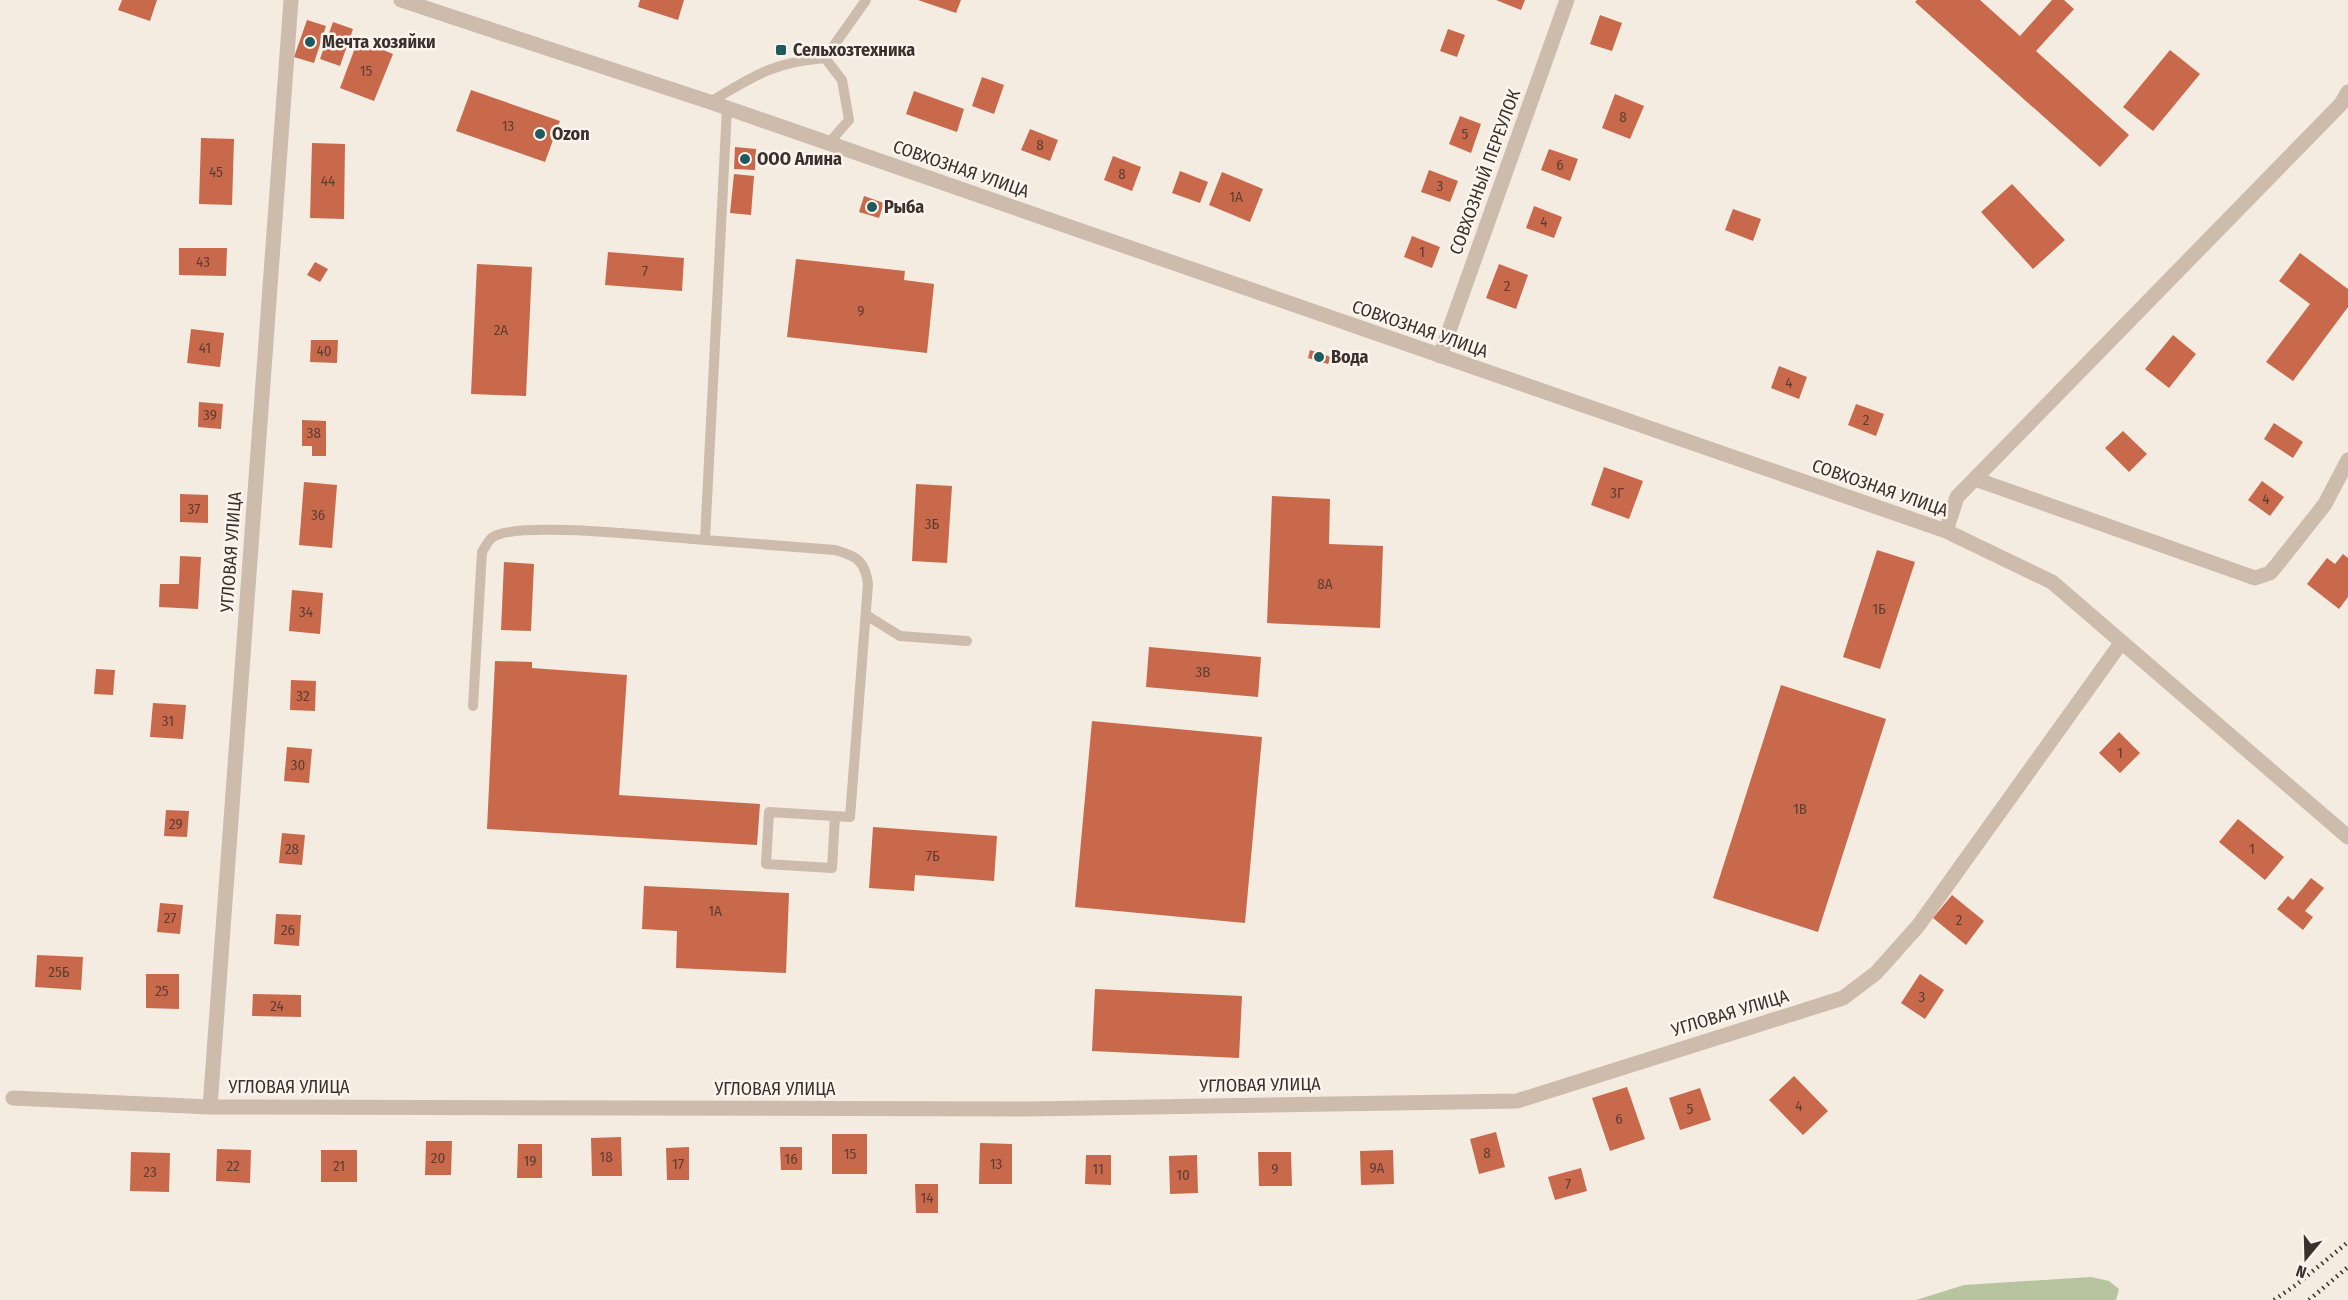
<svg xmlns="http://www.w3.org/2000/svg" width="2348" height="1300" font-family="'Fira Sans Condensed',sans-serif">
  <rect width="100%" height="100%" fill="#f4ebe1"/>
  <path fill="#b8c4a0" d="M2091,1277L2109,1281L2119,1289L2116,1300H1916L1964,1285Z"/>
  <path fill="#c8694b" d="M122,0H157L150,21L118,10Z
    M640,0H684L678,20L638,7Z
    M918,0H961L956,13Z
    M1496,0H1525L1521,10Z
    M1917,0H1980L2020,36L2052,0H2064L2074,9L2036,51L2129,135L2100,167L1915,2Z
    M1600,15L1622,23L1612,51L1590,44Z
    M307,20L326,26L314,63L294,57Z
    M333,22L353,29L340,66L320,59Z
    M1448,29L1465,35L1457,57L1440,51Z
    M358,40L393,54L374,101L340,88Z
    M2170,50L2200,74L2153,131L2123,107Z
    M982,77L1004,85L994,114L972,106Z
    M471,90L560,121L545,162L456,131Z
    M914,91L964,109L957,132L906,114Z
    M1615,94L1644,106L1630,139L1602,128Z
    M1460,116L1481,124L1471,153L1449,144Z
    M1030,129L1058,140L1050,161L1021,150Z
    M201,138L234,139L232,205L199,204Z
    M312,143L345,144L344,219L310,218Z
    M735,147L756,149L755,170L734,169Z
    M1549,149L1578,159L1570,181L1541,170Z
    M1113,156L1141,167L1132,191L1104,180Z
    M1429,170L1458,181L1450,202L1421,192Z
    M1180,171L1208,182L1200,203L1172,193Z
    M1222,172L1263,189L1250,222L1209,205Z
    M734,174L754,176L751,215L730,213Z
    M2012,184L2065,240L2033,269L1981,212Z
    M864,196L884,203L879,218L859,212Z
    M1534,206L1562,217L1554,238L1526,228Z
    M1733,209L1761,219L1753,241L1725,230Z
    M1412,236L1440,247L1432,268L1404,257Z
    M179,248H227L226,276L179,275Z
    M608,252L684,258L682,291L605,285Z
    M2300,253L2348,289V307L2293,381L2266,362L2310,304L2279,281Z
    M796,259L905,271L904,280L934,284L927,353L787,337Z
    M315,262L328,269L320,282L307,275Z
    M477,264L532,267L526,396L471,394Z
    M1499,264L1528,275L1516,309L1486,298Z
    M191,329L224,333L220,367L187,363Z
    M2173,335L2196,354L2169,388L2145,369Z
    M311,340H338L337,363L310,362Z
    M1310,350L1331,357L1328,364L1308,358Z
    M1779,366L1807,377L1799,399L1771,388Z
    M199,402L223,404L221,429L198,427Z
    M1856,404L1884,414L1876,436L1848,425Z
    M302,420L326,421V456H312V446H302Z
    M2274,423L2303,442L2293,458L2264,439Z
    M2123,431L2147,454L2129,472L2105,448Z
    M1604,467L1643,481L1629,519L1591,505Z
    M2262,481L2284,497L2270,516L2248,500Z
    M304,482L337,485L332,548L299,545Z
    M916,484L952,486L947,563L912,561Z
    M180,494L208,495V523L180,522Z
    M1272,496L1330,499L1329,544L1383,546L1380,628L1267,623Z
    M1877,550L1915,562L1880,669L1843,657Z
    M2343,554L2348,558V597L2339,609L2307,584L2327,558L2335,564Z
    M180,556L201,557L198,609L159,607L160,584H179Z
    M504,562L534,564L531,631L501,630Z
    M292,590L323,593L320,634L289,631Z
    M1149,647L1261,657L1258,697L1146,687Z
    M495,661L532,662V668L627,675L619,795L760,804L757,845L487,829Z
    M96,669L115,670L113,695L94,694Z
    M291,680L316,681L315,711L290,710Z
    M1781,685L1886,719L1818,932L1713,898Z
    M153,703L186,705L183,739L150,737Z
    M1092,721L1262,737L1245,923L1075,907Z
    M2119,732L2140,753L2120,773L2099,753Z
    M287,747L312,749L309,783L284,781Z
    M166,810L189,811L187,837L164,836Z
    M2238,819L2284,857L2265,880L2219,842Z
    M873,827L997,836L994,881L915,875L914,891L869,888Z
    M282,833L305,835L302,865L279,863Z
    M2311,878L2324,888L2305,911L2313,917L2303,930L2277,909L2288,896L2293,900Z
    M644,886L789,893L786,973L676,968L677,931L642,929Z
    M1952,895L1984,921L1966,945L1933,918Z
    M160,903L183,905L180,934L157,932Z
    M276,914L301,915L299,946L274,944Z
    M37,955L83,957L81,990L35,987Z
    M146,974H179V1009L146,1008Z
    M1920,974L1944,990L1925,1019L1901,1003Z
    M1095,989L1242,996L1239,1058L1092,1051Z
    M253,994L301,995V1017L252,1016Z
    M1794,1076L1828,1111L1803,1135L1769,1100Z
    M1627,1087L1645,1139L1610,1151L1592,1098Z
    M1700,1088L1711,1120L1680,1130L1669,1098Z
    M1496,1132L1505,1167L1479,1174L1470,1139Z
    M832,1134H867V1174H832Z
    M621,1137L622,1176H592L591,1138Z
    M426,1141H452L451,1175H425Z
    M980,1143L1012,1144V1184H979Z
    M518,1144H542V1178H517Z
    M689,1147V1180H667L666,1148Z
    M780,1147H802V1170H781Z
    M217,1149L251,1150L250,1183L216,1181Z
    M321,1150H357V1182H321Z
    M1393,1150L1394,1184L1361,1185L1360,1151Z
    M131,1152L170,1153L169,1192L130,1191Z
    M1258,1152H1291L1292,1186H1259Z
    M1086,1155H1111V1185L1085,1184Z
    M1197,1155L1198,1193L1170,1194L1169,1156Z
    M1581,1168L1587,1191L1555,1200L1548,1177Z
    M915,1184H938V1213H916Z"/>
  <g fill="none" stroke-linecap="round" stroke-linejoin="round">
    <path stroke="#cdbbac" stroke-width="10" d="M825,58L866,0
      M710,102C754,76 773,62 825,58L842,80L849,120L828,144
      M727,108L705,540L835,550C857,556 865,561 868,584L850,817L769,812L766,864L832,868L835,816
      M866,615L900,636L967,641
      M473,706L482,552C485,548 488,540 493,537C519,520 667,538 705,540"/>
    <path stroke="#cdbbac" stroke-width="15" d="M401,0L710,102L1946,531L2052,582L2348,837
      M1440,356L1567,0
      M1975,479L2255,578L2270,573L2276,566L2325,504L2348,460
      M1946,531L1957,497L2341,104L2348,92
      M13,1098L210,1107L1028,1109L1517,1101L1843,998L1876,973L1918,926L2121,643
      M210,1107L291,0"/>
    <path stroke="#3b302b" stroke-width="4.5" stroke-dasharray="1.5 4.5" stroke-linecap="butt" d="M2274,1300L2296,1285L2348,1242
      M2309,1300L2348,1267"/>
  </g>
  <g fill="#1f5a5e" stroke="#fbf5ee" stroke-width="2">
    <circle cx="310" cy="42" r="6"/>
    <rect x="775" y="44" width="12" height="12" rx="3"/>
    <circle cx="540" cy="134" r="6"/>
    <circle cx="745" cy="159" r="6"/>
    <circle cx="872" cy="207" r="6"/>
    <circle cx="1319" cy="357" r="6"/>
  </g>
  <g text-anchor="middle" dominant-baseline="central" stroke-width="5" stroke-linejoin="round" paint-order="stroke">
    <g font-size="15" fill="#5e3e33">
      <text x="366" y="71">15</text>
      <text x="1623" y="117">8</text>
      <text x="508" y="126">13</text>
      <text x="1465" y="134">5</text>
      <text x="1040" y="145">8</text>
      <text x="1560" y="165">6</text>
      <text x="216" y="172">45</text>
      <text x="1122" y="174">8</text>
      <text x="328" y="181">44</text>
      <text x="1440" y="186">3</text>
      <text x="1236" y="197">1А</text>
      <text x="1544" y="222">4</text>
      <text x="1422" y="252">1</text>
      <text x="203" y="262">43</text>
      <text x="645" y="271">7</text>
      <text x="1507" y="286">2</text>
      <text x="861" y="311">9</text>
      <text x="501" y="330">2А</text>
      <text x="205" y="348">41</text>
      <text x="324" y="351">40</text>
      <text x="1789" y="383">4</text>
      <text x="210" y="415">39</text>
      <text x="1866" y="420">2</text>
      <text x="314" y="433">38</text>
      <text x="1617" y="493">3Г</text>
      <text x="2266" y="499">4</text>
      <text x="194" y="509">37</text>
      <text x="318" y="515">36</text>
      <text x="932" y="524">3Б</text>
      <text x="1325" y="584">8А</text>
      <text x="1879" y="609">1Б</text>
      <text x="306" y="612">34</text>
      <text x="1203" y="672">3В</text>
      <text x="303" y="696">32</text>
      <text x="168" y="721">31</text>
      <text x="2120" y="753">1</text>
      <text x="298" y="765">30</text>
      <text x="1800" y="809">1В</text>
      <text x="176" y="824">29</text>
      <text x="292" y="849">28</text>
      <text x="2252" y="849">1</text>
      <text x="933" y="856">7Б</text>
      <text x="715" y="911">1А</text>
      <text x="170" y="918">27</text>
      <text x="1959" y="920">2</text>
      <text x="288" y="930">26</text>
      <text x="59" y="972">25Б</text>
      <text x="162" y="991">25</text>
      <text x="1922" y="997">3</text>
      <text x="277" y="1006">24</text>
      <text x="1799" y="1106">4</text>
      <text x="1690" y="1109">5</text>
      <text x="1619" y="1119">6</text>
      <text x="1487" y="1153">8</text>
      <text x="850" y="1154">15</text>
      <text x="606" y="1157">18</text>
      <text x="438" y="1158">20</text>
      <text x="791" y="1159">16</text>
      <text x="530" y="1161">19</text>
      <text x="678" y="1164">17</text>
      <text x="996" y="1164">13</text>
      <text x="233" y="1166">22</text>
      <text x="339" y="1166">21</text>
      <text x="1377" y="1168">9А</text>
      <text x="1098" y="1169">11</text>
      <text x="1275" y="1169">9</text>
      <text x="150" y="1172">23</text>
      <text x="1183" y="1175">10</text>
      <text x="1568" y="1184">7</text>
      <text x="927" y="1198">14</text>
    </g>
    <g font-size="18" font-weight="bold" fill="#3b302b" stroke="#fbf5ee" text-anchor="start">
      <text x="322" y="42">Мечта хозяйки</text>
      <text x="793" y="50">Сельхозтехника</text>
      <text x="552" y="134">Ozon</text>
      <text x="757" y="159">ООО Алина</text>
      <text x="884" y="207">Рыба</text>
      <text x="1331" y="357">Вода</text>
    </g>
    <g font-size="18" fill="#3b302b" stroke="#fbf5ee">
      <text transform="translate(961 169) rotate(19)">СОВХОЗНАЯ УЛИЦА</text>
      <text transform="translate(1485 172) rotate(-70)">СОВХОЗНЫЙ ПЕРЕУЛОК</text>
      <text transform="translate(1420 329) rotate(19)">СОВХОЗНАЯ УЛИЦА</text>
      <text transform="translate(1880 488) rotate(19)">СОВХОЗНАЯ УЛИЦА</text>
      <text transform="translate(231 552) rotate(-86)">УГЛОВАЯ УЛИЦА</text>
      <text transform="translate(1730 1013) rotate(-17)">УГЛОВАЯ УЛИЦА</text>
      <text transform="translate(1260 1085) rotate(-1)">УГЛОВАЯ УЛИЦА</text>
      <text x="289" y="1087">УГЛОВАЯ УЛИЦА</text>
      <text x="775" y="1089">УГЛОВАЯ УЛИЦА</text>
    </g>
  </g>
  <g transform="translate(2306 1258) rotate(199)" stroke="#fbf5ee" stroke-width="4.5" paint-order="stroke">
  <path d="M0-4.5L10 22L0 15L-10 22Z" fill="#3b302b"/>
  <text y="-9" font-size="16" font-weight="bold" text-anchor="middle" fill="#3b302b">N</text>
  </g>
</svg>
